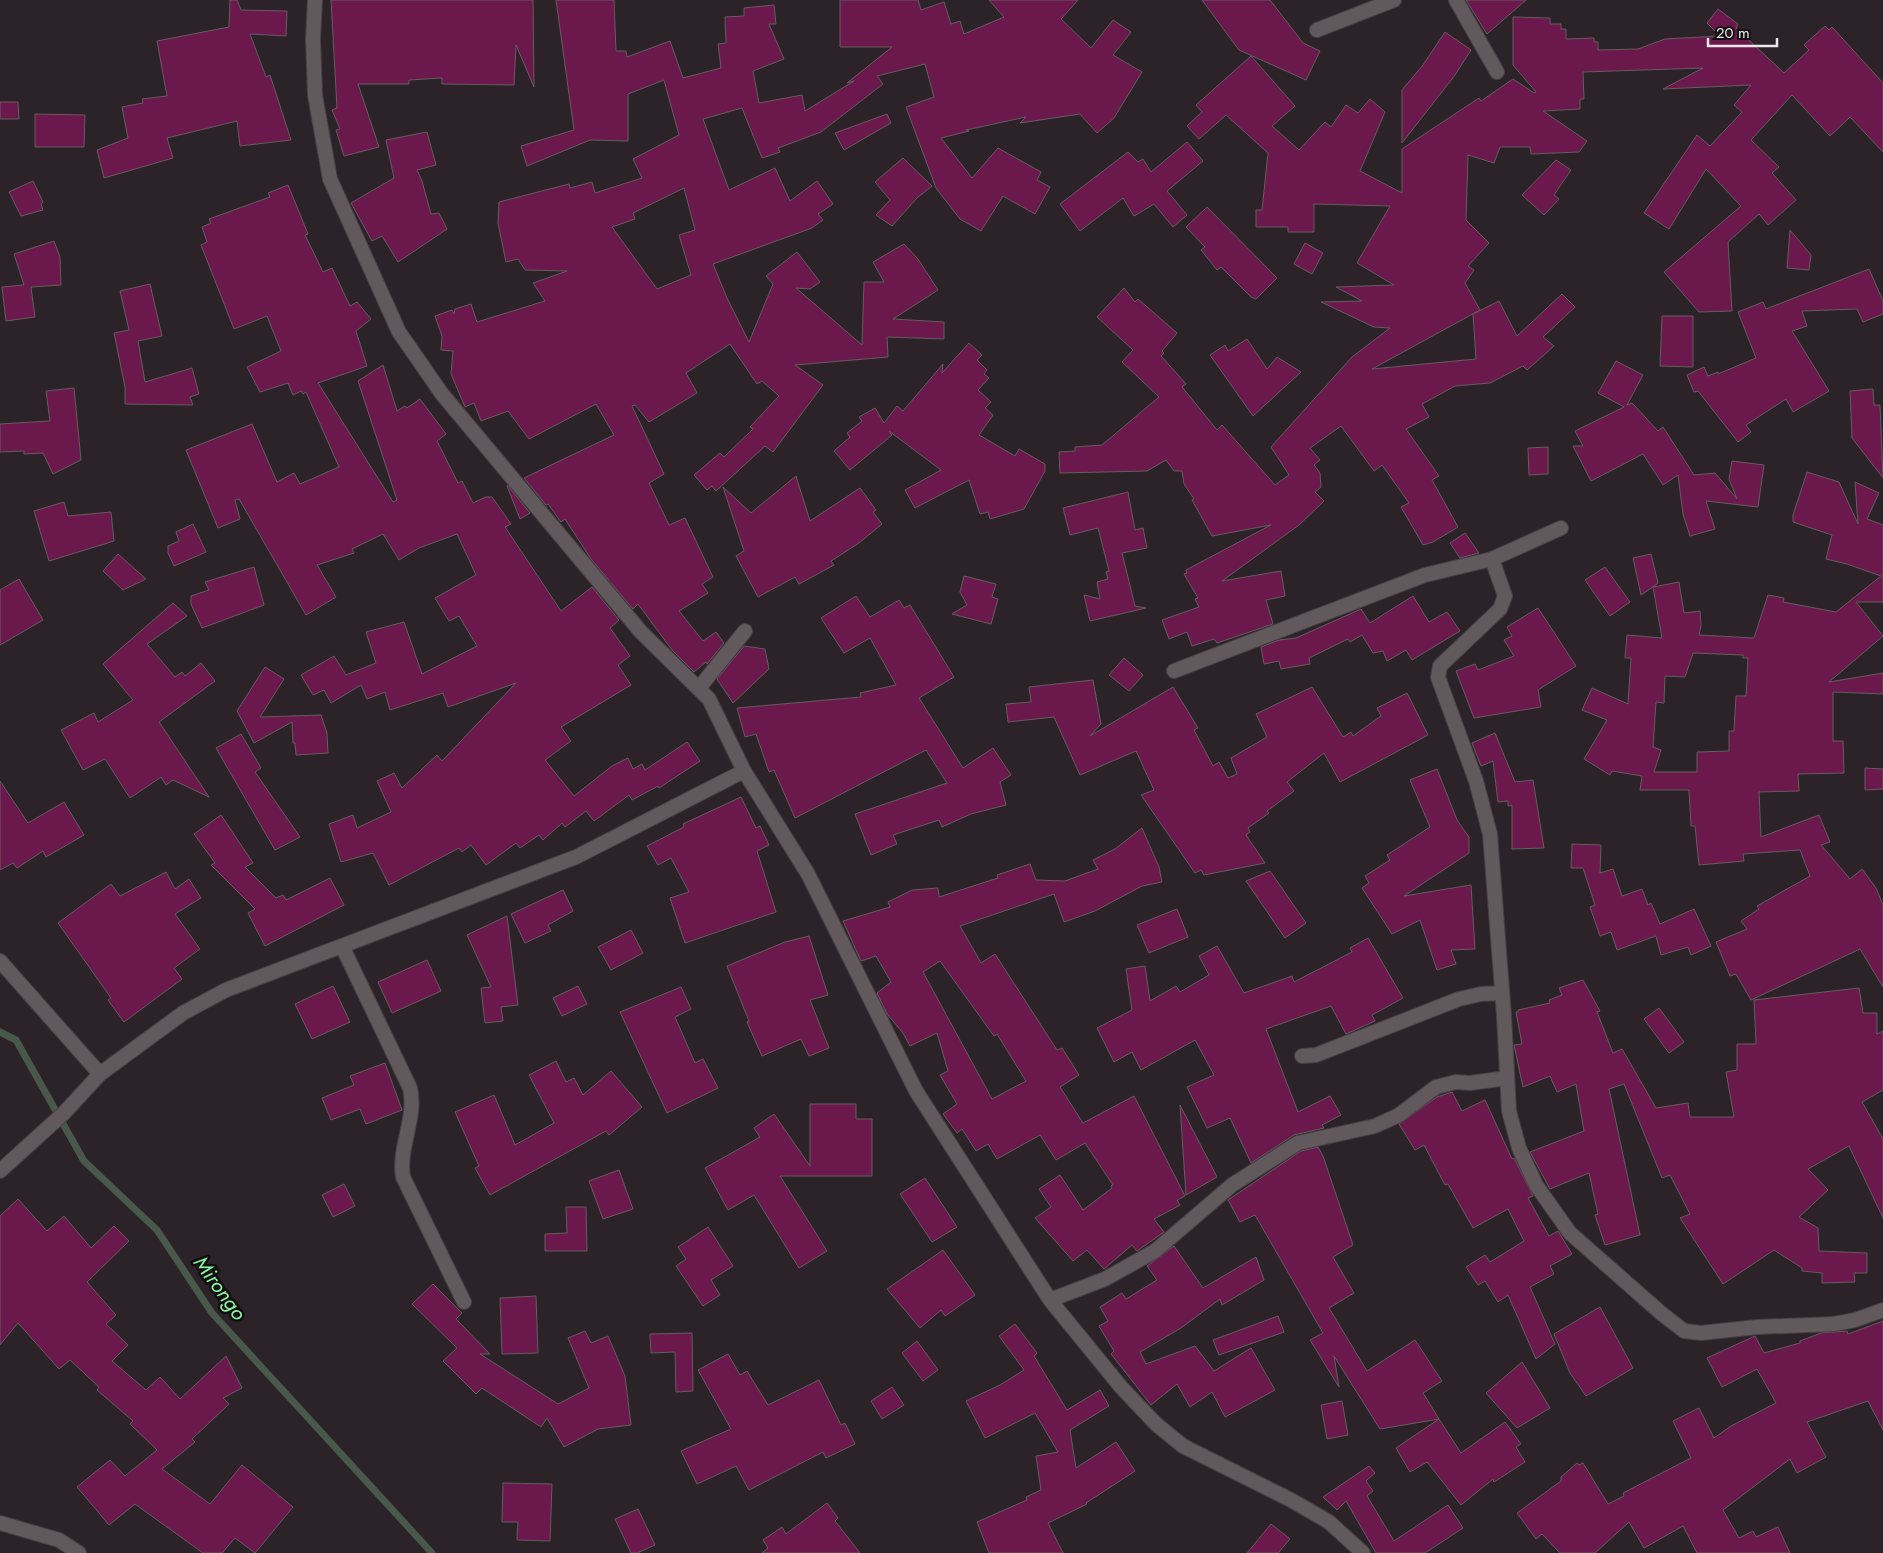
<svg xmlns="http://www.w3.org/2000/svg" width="1883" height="1553" font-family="Jost,sans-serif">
  <rect width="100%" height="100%" fill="#2b2327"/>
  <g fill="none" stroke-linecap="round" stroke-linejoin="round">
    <path stroke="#48584b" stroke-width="7" d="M0,1032L16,1040L84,1161L157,1230L212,1313L432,1553"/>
  </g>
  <path fill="#6b194d" stroke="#665c61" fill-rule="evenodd" d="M230,0H237L241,10L287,11L286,36L250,34L266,77L270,75L291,140L240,146L237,121L167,138L173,158L104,178L97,150L128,138L122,107L143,103L142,99L167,96L157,41L229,27Z
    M331,0H533L534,87L516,45L514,85L442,84V78L409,80V84H358L379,147L344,156L336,130L340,129L332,110L337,108Z
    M556,0H614L616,51H626L627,57L670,41L683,78L721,68L718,44L726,43L725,17L744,16V8L774,5L776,24H769L784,59L753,71L759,103L802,95L805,111L854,81L847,83L892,47H840V0H918L921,10L944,2L951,24L960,21L964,34L1004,17L989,0H1078L1061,19L1091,48L1113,20L1131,32L1113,55L1142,72L1114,118L1097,133L1080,114L1020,123L1026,117L966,130L969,131L941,138L972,178L998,148L1041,172L1037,180L1050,187L1035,214L1003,196L981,231L960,219L936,188L906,107L934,97L925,64L877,76L883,84L821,132L778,148L780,152L762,158L742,108L703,119L729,190L775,168L790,201L817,181L833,204L818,214L823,220L812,228L713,264L727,298L749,342L773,284L766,276L797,252L820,282L810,289L796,288L862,345L864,282H884L873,262L904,244L918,259L938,290L893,319L944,322V339L887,337L888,357L795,365L823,385L773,452L765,446L716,491L712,486L707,490L694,475L720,453L724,457L753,429L750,427L779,396L762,381L757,384L730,344L686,373L697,393L649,422L635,405L632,406L664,474L649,483L669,525L685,518L713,577L702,584L708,593L679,611L703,641L716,632L724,643L707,664L706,662L694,672L672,650L638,604L633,609L591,559L565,519L561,522L548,504L546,505L524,478L614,435L596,404L529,439L508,411L481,421L474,403L465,407L451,374L453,351L441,350L442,336L435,316L452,310L454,314L455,309L471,304L477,322L545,301L533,283L567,271L525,270L518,259L506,262L498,223L499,202L569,184L570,188L592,182L595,193L642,178L633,159L679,135L664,80L628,94V141L590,140L527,166L521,146L574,130ZM684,188L695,230L679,235L691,275L657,289L612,227L635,219L633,213Z
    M1202,0H1270L1303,43L1320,51L1306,80L1239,50Z
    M1466,0H1526L1487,34Z
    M1718,9L1738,24L1736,28L1784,73L1809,50L1804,45L1825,26L1829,30L1832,27L1883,83V152L1850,117L1830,136L1792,95L1751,140L1779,167L1772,173L1796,200L1768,225L1759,214L1728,242L1732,311L1699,312L1664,272L1741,206L1706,169L1669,229L1644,213L1697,135L1710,146L1742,112L1734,105L1751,85L1663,89L1703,68L1583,72L1584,99H1580V109L1543,111L1587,141L1579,152L1531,154L1530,147H1500L1494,163L1468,155L1466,220L1489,243L1468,266L1474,270L1465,283L1480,310L1372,369L1476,359L1473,314L1499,301L1517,336L1562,294L1575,307L1543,337L1554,346L1527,370L1523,366L1490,383L1455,386L1422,404L1429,417L1406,429L1439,476L1432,480L1458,527L1433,542L1423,545L1401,507L1409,503L1382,465L1374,471L1341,426L1310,448L1320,460L1314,465L1320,473L1321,487L1315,492L1324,501L1299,525L1222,581L1281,571L1285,596L1266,600L1273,624L1217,643L1214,639L1192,646L1187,632L1169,639L1162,620L1199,607L1195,599L1198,598L1184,574L1187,573L1186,570L1271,525L1212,536L1192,500L1194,499L1184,484L1182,471H1174L1166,460L1147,471L1060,473L1059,452L1075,451V447L1102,445L1159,397L1122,362L1133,350L1097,317L1124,288L1135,302L1138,299L1177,333L1162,351L1164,353L1161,356L1186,384L1182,387L1217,430L1222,425L1275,485L1289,475L1271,447L1352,357L1390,328L1374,327L1321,302L1362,301L1336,287L1394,285L1357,263L1390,206L1314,204V232H1288V227H1256V210H1262L1268,153L1226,115L1199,139L1187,126L1202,112L1196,105L1251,56L1295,106L1272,126L1299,150L1325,122L1331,127L1346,105L1358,113L1370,99L1385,112L1360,171L1402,193V149L1479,98L1481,101L1513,79L1534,93L1536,92L1513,65V17L1550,18V24H1561V29H1566V39L1594,38V42H1598V50L1638,49L1665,39L1720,36L1707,23Z
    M1445,32L1471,50L1455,75L1402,143V90L1423,65Z
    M0,102H18L19,119H0Z
    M35,114L85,115L84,147H35Z
    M887,114L891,123L844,150L835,133Z
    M427,132L436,165L417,170L422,181L431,214L439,213L447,229L398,262L382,236L372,241L351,203L394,178L386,140Z
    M1187,142L1203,161L1167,191L1187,215L1173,227L1154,204L1134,216L1123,198L1080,231L1060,204L1128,152L1138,162L1143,159L1151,172Z
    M903,158L932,186L917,198L892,226L876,215L890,200L875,182Z
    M1556,160L1571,170L1554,195L1559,199L1544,215L1522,195Z
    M33,181L43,202L41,204L43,210L21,216L9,192Z
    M288,185L308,234L305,235L323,272L332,268L350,306L357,302L371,319L356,331L367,366L318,383L393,502L397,500L358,381L383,365L397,411L405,406L407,408L420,399L446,434L437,441L458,483L462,481L473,503L486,497H492L511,524L505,527L561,611L592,587L619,620L610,628L630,656L618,665L631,685L561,727L571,741L545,760L574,796L612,766L628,758L633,769L642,764L645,770L687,742L700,761L659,788L658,786L632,800L629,795L594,821L586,811L565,827L562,823L543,840L539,835L520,848L516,843L486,865L471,845L462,852L459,848L389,885L373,853L341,862L329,824L353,815L357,828L391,812L377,781L394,773L402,788L437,755L442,761L516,683L448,707L443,693L390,710L385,692L367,699L361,685L331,703L324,690L313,695L301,675L334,656L346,675L376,663L366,632L404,622L422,674L477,646L459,616L449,621L435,598L476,575L457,534L419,548L399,560L383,534L352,549L354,553L317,565L336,597L306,615L239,499L235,500L240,519L218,528L186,450L252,424L277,482L294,473L300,484L339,467L306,392L303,394L301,391L293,395L288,383L260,392L247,367L281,351L267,316L234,329L201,245L207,242L202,227L211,223L209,219L270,197L268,193Z
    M1207,207L1277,278L1256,299L1251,297L1221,267L1217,270L1201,250L1205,247L1186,227Z
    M1790,230L1811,255L1809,270L1787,268Z
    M54,241L60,257L61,285L31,287L35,317L6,321L2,287L24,285L14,254Z
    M1305,243L1323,253L1312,274L1294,264Z
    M1869,269L1883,301V314L1863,322L1857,309L1802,311L1807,326L1792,331L1829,391L1793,412L1786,399L1746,425L1751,432L1738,442L1698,391L1694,392L1687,375L1704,367L1708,376L1718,372V374L1756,358L1738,312L1763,302L1766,309Z
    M150,284L162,336L138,341L145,382L192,368L199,394L190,397L193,405L125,404V387L114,333L129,330L120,291Z
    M1662,316H1693V367L1660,366Z
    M1247,339L1267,369L1277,357L1301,372L1253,416L1210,355L1225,345L1228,351Z
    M969,343L982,355L977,360L987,370L984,374L989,378L978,390L991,402L985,408L993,415L979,435L1015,456L1019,449L1045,464V471L1024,509L990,519L988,512L980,514L969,480L915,508L905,490L941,470L889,431L892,435L850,470L834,451L850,437L847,433L862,421L859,417L875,408L884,423L897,406L903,411L943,364L942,373Z
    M1616,361L1643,375L1627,405L1632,403L1658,431L1663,427L1694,475L1715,473L1737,499L1729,479L1732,461L1764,465L1758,507L1706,501L1715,529L1690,536L1683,514L1678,475L1663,485L1643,454L1591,481L1573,446H1583L1575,431L1624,407L1598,393Z
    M74,388L81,460L53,474L43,453L24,454V451L0,452V424L50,421L46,391Z
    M1873,389L1874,405H1880L1883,478L1852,438L1850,391Z
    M1548,447V474L1529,475L1528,448Z
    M1807,472L1839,482L1858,524L1855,482L1879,493L1867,519L1883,525V602H1856L1883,636L1829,682L1883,673V694L1833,692V741H1843L1844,773L1798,774L1799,791L1759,792L1761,837L1819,815L1830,842L1821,845L1850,879L1862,869L1876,888L1883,905V987L1860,949L1751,1000L1736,974L1730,976L1716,942L1747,929L1741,921L1759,909L1757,906L1810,876L1800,850L1743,854L1744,861L1699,865L1695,826H1691L1689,790H1640L1642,776L1612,771L1610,775L1584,759L1607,720L1582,710L1592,688L1628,704L1631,658H1625L1627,635L1662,638L1653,587L1641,595L1633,558L1651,554L1658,583L1653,587L1679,582L1684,613L1700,611L1701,626L1699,635L1754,638L1768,595L1784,598L1783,602L1836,612L1881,576L1847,564L1826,559L1832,535L1793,522V515ZM1693,653L1743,655V658H1748L1746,696H1736L1734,731H1729V751L1697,752V772H1654L1661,750L1653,747L1656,702L1664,703L1665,676L1685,677Z
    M796,476L810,521L860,488L876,510L873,512L882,524L859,543L831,561L834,565L799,584L795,577L758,597L736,556L744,551L723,487L751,513Z
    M507,486H508L530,513L520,519Z
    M1128,492L1135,530L1143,528L1147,548L1122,553L1135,606L1146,608L1090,621L1084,595L1100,599L1097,582L1108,579L1106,572L1109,571L1098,528L1070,535L1063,508Z
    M64,502L68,516L111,512L114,541L49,561L34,511Z
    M193,524L206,552L174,566L168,553V546L179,541L176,532Z
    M1465,533L1479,553L1460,558L1450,543Z
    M118,554L146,579L123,590L103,571Z
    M254,567L264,605L202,628L191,604V596L209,590L205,582Z
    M1605,567L1630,602L1610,616L1585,580Z
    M964,576L996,584L992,597L998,599L991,624L952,614L967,605L960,592Z
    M19,579L43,620L0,645V590Z
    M856,596L870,617L899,600L904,608L910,605L954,677L919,698L963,768L993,748L1011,775L1000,782L1006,805L971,814L942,827L939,820L893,835L897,844L871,855L855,814L947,783L926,750L795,818L774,770L769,772L756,734L745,737L737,708L861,697L860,693L896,685L870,638L844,653L821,618Z
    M1413,596L1429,622L1447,612L1460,631L1412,660L1406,650L1387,661L1383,651L1373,653L1362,635L1350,642L1348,639L1309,658L1310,664L1281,669L1279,661L1264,664L1261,647L1279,640L1296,638L1361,609L1370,623Z
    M173,603L187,616L147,644L175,677L182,672L185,676L201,663L215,681L159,722L209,797L173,780L166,785L161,777L130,798L105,759L83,770L61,730L94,713L98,722L133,700L103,664Z
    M1538,608L1576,666L1538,690L1541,707L1474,718L1456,671L1475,664L1478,670L1514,656L1504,640L1512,636L1507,627Z
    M744,646L765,649L769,669L733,703L717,679Z
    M1124,658L1143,675L1129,691L1109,675Z
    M265,667L284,679L260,717L321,715L327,733L328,753L296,755L295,743H293L292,722L254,743L237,711Z
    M1093,680L1101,724L1090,736L1173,687L1198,728L1194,730L1213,766L1219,762L1228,778L1237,774L1231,758L1267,737L1256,714L1312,687L1343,737L1351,732L1353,736L1381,716L1377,708L1407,693L1428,735L1340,782L1324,753L1287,782L1294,791L1267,811L1269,813L1248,828L1250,832L1246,835L1265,863L1204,875L1201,870L1195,873L1141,795L1154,790L1136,751L1080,775L1054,717L1008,722L1006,704L1031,702L1029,687Z
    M1495,733L1515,782L1533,780L1544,848L1512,849V805L1508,806V801L1498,802L1493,761L1481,766L1472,743Z
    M241,734L261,768L255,772L300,837L275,850L216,748Z
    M1865,768L1883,769V789L1865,790Z
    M1437,769L1457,820L1469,837V853L1404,896L1471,885L1475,949L1451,950L1456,964L1437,970L1420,920L1392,934L1362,888L1369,883L1365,876L1390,860L1387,855L1430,827L1410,780Z
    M0,781L28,823L64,802L84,835L46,857L43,851L17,868L13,863L0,870Z
    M741,797L756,828L760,826L769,845L757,851L776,912L685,943L670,898L689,892L671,858L658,865L647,846L684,827L683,824Z
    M221,815L253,863L245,867L276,898L283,895L286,900L330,878L344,905L265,946L248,913L255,909L211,865L215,863L194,834Z
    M1142,828L1159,867L1162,882L1142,886L1095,911L1064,922L1054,894L960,926L981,963L995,954L1057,1050L1062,1048L1079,1075L1060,1087L1083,1123L1134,1096L1185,1196L1177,1200L1180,1205L1154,1219L1164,1232L1137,1251L1132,1245L1104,1269L1087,1250L1073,1261L1035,1218L1051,1207L1039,1189L1060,1175L1083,1210L1112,1188L1111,1186L1113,1185L1085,1143L1056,1160L1040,1135L997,1159L988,1144L976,1151L962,1129L957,1133L943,1114L957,1104L940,1075L948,1071L937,1033L910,1046L903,1033L887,1014L877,993L891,982L876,956L861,961L843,921L890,907L888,902L912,890L938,888L939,897L998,878L997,875L1030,864L1036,880L1065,881L1098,869L1093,860L1115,849ZM940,961L994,1036L997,1034L1026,1081L992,1099L923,972Z
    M1572,844L1601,845L1600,873L1613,869L1622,896L1642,889L1648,905L1651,903L1660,924L1694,909L1711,946L1691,955L1688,947L1661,955L1656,936L1617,950L1611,932L1600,936L1590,907L1595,905L1583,868H1571Z
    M1270,871L1306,923L1285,938L1246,881Z
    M166,872L175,889L189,879L201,898L175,914L200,949L174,968L182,979L124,1022L108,1000L111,998L58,923L111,884L120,896Z
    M563,890L573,911L548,925L551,931L525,943L511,914Z
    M1177,909L1188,937L1149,953L1137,925Z
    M507,916L518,1005L501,1007L503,1021L485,1023L481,988L491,987L467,935Z
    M631,930L643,953L611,970L598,947Z
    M809,936L828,995L810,1000L829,1048L809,1056L801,1039L762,1056L747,1022L749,1021L727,966L785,942Z
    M1368,938L1403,998L1372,1015L1375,1021L1346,1034L1331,1006L1266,1029L1298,1112L1330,1096L1341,1115L1322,1125L1324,1128L1294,1135L1251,1163L1230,1118L1207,1128L1187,1087L1214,1075L1195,1040L1141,1070L1132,1052L1114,1062L1097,1028L1132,1010L1126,969L1145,966L1150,1001L1176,986L1180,992L1209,975L1199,956L1217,946L1244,993L1292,976L1294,982L1352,952L1350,948Z
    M427,960L441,991L392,1013L378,982Z
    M1583,980L1600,1011L1597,1012L1613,1053L1622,1049L1656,1108L1688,1103L1690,1117H1734L1726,1072L1737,1070V1044H1756L1754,1000L1859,988L1863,1013H1877V1034L1883,1031V1090L1862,1102L1883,1139V1218L1849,1146L1808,1169L1828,1190L1799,1217L1818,1228L1819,1251L1867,1253V1273H1854L1855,1282L1822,1283V1273L1802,1271V1268L1774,1250L1723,1284L1680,1218L1690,1214L1670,1175L1662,1178L1624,1084L1609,1089L1640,1235L1605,1245L1595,1215L1598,1214L1589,1173L1550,1189L1530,1152L1584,1131L1576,1084L1557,1092L1550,1076L1523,1087L1514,1045L1522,1044L1516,1012H1518V1010L1550,1003L1549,1000L1562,995L1559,988Z
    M333,986L350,1022L312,1039L295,1004Z
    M578,986L587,1004L562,1016L553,998Z
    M681,987L691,1009L675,1017L695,1063L703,1059L718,1088L667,1113L620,1012Z
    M1659,1008L1684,1042L1669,1053L1644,1019Z
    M556,1061L566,1082L574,1078L583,1095L611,1071L642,1107L609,1135L606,1131L490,1195L475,1168L479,1166L455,1112L494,1095L515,1145L554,1123L529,1075Z
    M385,1063L402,1110L366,1124L360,1109L331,1120L322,1098L354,1085L350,1076Z
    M1452,1092L1462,1111L1485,1100L1512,1159L1514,1158L1533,1196L1528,1198L1549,1236L1558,1231L1572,1254L1550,1266L1554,1274L1530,1287L1555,1344L1536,1359L1508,1295L1498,1302L1485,1281L1478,1285L1466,1267L1485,1255L1490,1262L1524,1241L1508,1209L1473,1228L1448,1184L1445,1185L1424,1145L1415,1150L1399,1124L1437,1097Z
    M810,1104H856V1119H872V1176H780L827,1251L799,1268L754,1195L728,1210L705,1168L760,1137L754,1128L774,1114L810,1166Z
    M1180,1105L1217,1177L1186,1195Z
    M1318,1147L1323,1156L1353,1245L1333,1257L1354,1293L1329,1308L1367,1371L1415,1340L1442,1381L1423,1393L1439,1419L1380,1429L1334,1356L1339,1387L1310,1340L1323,1333L1255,1215L1240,1222L1228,1200L1301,1151Z
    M619,1170L633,1209L603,1219L589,1181Z
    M925,1178L957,1227L932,1242L900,1194Z
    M344,1184L355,1206L333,1217L322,1195Z
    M18,1199L47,1231L64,1216L91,1248L114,1226L129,1241L87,1282L116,1315L106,1324L128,1345L112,1361L146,1390L160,1377L180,1399L226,1356L242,1388L223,1398L229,1404L192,1439L195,1442L162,1469L210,1504L242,1465L293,1507L255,1553L235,1538L222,1553H203L135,1504L109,1525L77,1487L110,1460L125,1476L157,1450L130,1424L133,1421L97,1390L99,1387L70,1360L59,1369L18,1323L0,1345V1216Z
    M566,1207H586L587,1251H545V1234L567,1233Z
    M708,1227L733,1266L711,1280L720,1295L703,1306L676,1266L686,1259L678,1247Z
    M1174,1246L1203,1288L1256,1257L1264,1280L1222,1305L1220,1299L1181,1328L1140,1352L1146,1364L1195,1346L1214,1371L1251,1348L1275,1390L1225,1417L1212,1392L1190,1407L1177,1384L1151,1405L1111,1354L1114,1351L1099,1326L1108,1321L1100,1307L1122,1293L1126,1299L1157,1280L1147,1266Z
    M943,1250L975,1295L945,1316L941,1310L920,1328L887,1289Z
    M433,1284L462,1313L456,1319L490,1354H480L558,1404L589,1388L568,1338L585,1331L591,1343L608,1336L625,1376L631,1425L598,1429L564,1447L547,1418L541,1427L482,1388L476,1394L443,1361L457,1348L412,1304Z
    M536,1296L538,1353L502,1354L500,1298Z
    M1600,1307L1633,1368L1586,1396L1570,1373L1554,1334Z
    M1278,1316L1284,1332L1219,1355L1213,1340Z
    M1883,1321V1430L1868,1401L1807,1422L1826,1457L1797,1473L1790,1459L1723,1510L1739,1538L1753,1531L1756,1537L1778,1527L1790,1553H1697L1683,1526L1644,1548L1629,1522L1595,1553H1560L1542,1534L1536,1539L1517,1513L1561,1481V1477L1577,1463L1579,1465L1583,1463L1608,1504L1624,1496L1623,1493L1691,1458L1673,1421L1699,1408L1714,1438L1731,1426L1776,1403L1757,1369L1722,1387L1707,1358L1755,1336L1764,1353L1800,1343V1341L1821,1333L1847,1331L1848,1334Z
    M1015,1324L1037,1353L1034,1356L1067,1410L1100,1390L1109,1406L1070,1430L1076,1468L1116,1442L1135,1471L1086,1503L1087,1504L1048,1523L1063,1553H989L977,1522L1027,1500L1026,1497L1041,1490L1036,1456L1058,1452L1035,1413L985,1438L966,1401L1000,1385L1024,1370L999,1336Z
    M692,1333L693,1391L676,1392L675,1352L651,1353L650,1334Z
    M917,1341L938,1370L923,1381L902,1353Z
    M728,1354L740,1375L747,1371L768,1405L819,1380L841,1425L845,1423L855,1444L826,1458L823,1452L749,1490L736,1466L697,1484L681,1451L731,1429L698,1370Z
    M1522,1362L1550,1408L1517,1428L1486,1393Z
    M892,1387L904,1405L882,1419L871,1401Z
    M1342,1401L1348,1435L1327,1439L1321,1405Z
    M1439,1419L1461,1453L1505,1422L1521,1444L1516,1447L1525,1462L1494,1482L1493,1479L1461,1505L1427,1462L1410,1472L1396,1448Z
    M1369,1466L1375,1473L1366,1481L1373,1491L1367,1496L1394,1541L1448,1505L1463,1528L1425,1553H1376L1346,1501L1337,1510L1323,1497Z
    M503,1483L552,1484L550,1541L517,1540L518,1522H502Z
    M827,1503L838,1518L835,1521L860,1553H762L768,1548L763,1540L782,1527L786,1534Z
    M638,1509L655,1545L637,1553H631L615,1519Z
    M1271,1524L1290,1539L1278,1553H1247Z"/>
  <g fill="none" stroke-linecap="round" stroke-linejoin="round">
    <g stroke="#474144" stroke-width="16">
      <path id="minor" d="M315,0L313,39L315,95L330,179L399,332L442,394L641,632L709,699L744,771L808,874L916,1091L1050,1300L1121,1387L1156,1424L1183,1446L1291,1500L1329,1522L1363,1553
        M1456,0L1497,72
        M1317,30L1394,0
        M1492,559L1505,596L1500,609L1440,666L1438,677L1476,781L1490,834L1504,1016L1509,1111L1519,1148L1536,1185L1570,1233L1661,1313L1684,1331L1701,1333L1757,1327L1834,1324L1855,1320L1883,1310
        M1174,671L1425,575L1492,559L1561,528
        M699,688L745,631
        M342,946L410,1088C417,1118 398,1147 403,1177L464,1302
        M0,961L100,1074
        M1302,1056L1316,1055L1459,999L1481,994L1502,993
        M0,1171L64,1113L100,1074L183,1013L226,990L576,857L744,771
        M1050,1300L1105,1279L1155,1251L1232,1185L1298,1143L1375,1126L1399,1115L1436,1087L1456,1082L1470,1083L1507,1078"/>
    </g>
    <g stroke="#474144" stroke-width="16">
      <path id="secondary" d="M0,1523L59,1540L79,1553"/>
    </g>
    <use href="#minor" stroke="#62595d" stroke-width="14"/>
    <use href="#secondary" stroke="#62595d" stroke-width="14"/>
  </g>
  <g text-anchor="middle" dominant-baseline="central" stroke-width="5" stroke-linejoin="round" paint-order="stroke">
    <g font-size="21" font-style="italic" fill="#86f6a0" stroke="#110d0f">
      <text transform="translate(220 1288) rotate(54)">Mirongo</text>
    </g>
  </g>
  <path d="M1708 38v8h69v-8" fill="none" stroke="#ede7ea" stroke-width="2.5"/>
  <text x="1716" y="38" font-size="15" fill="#ede7ea" stroke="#110d0f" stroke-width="4" paint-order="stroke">20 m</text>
</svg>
